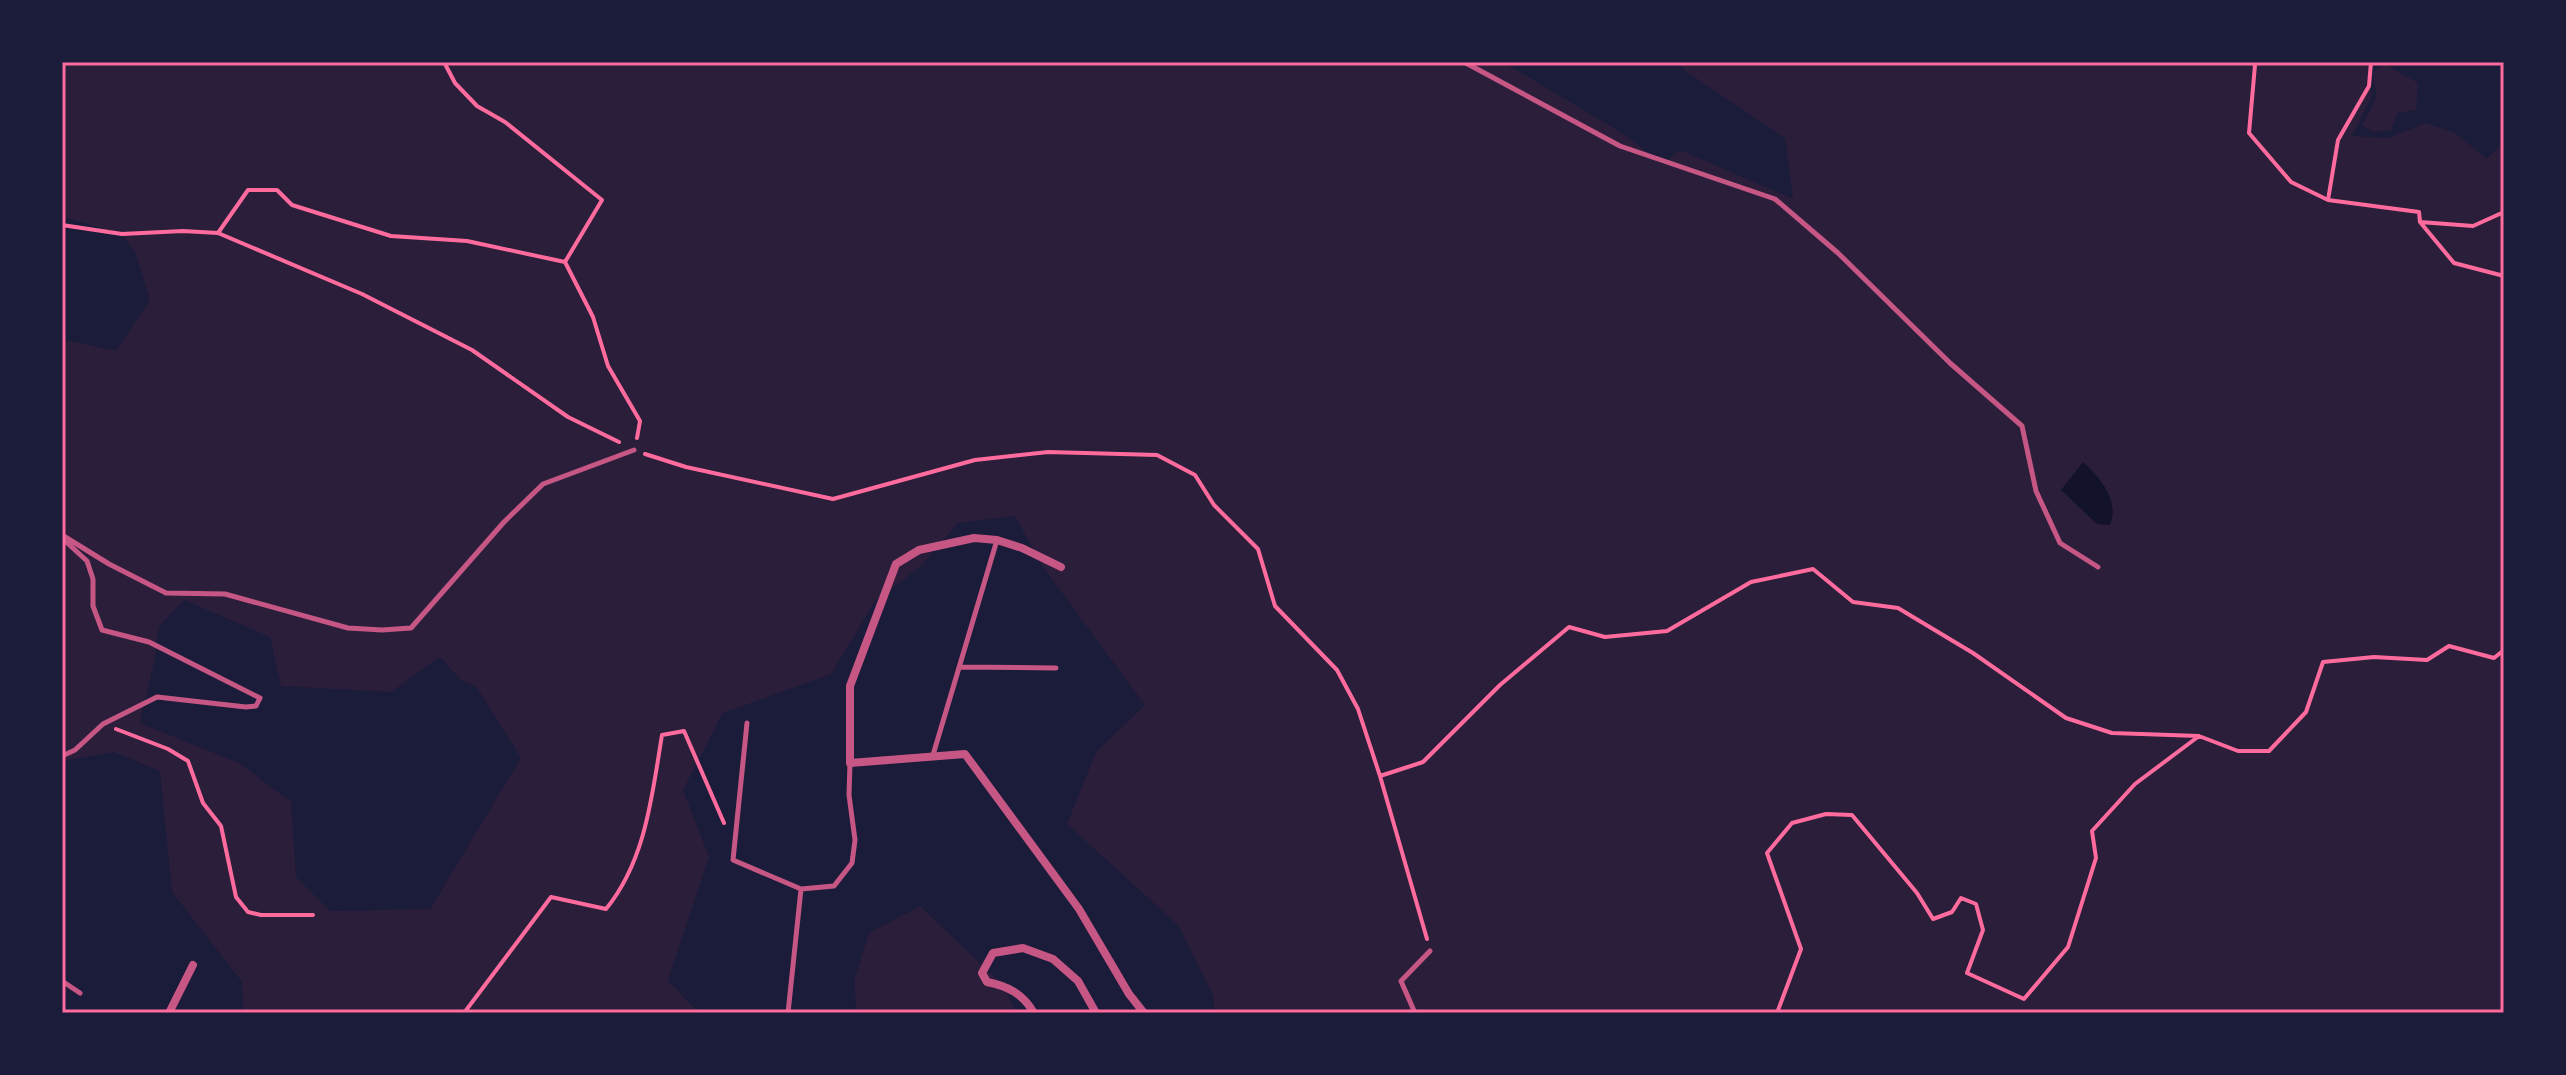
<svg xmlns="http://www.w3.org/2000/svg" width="2566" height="1075" font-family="'Sofia Sans Condensed',sans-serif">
  <rect width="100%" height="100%" fill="#1b1b3a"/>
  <path fill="#2a1e3b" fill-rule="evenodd" d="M62,62H1435L1508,65L1620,132L1664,164L1680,150L1793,199L1785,138L1684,70L1679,62H2367L2372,96L2352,136L2388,138L2426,123L2455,133L2487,159L2504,142V1013H1214V997L1179,926L1067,824L1096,752L1145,705L1043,567L1015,516L958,523L920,567L876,600L831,674L723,713L683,790L709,857L668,980L692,1006L703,1013H243L242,982L172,892L160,771L114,752L62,761V341H71L116,351L150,300L136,254L122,234L62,217ZM184,600L270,637L281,686L391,692L440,657L461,680L476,686L521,758L430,909L330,911L296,877L291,802L241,764L140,723L154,662L159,627Z
    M2385,64L2418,83L2416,110L2398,113L2391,130L2373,132L2362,125L2377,96L2372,73Z
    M920,906L1005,987L1016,1013H857L854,981L869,933Z"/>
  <path fill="#12122b" d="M2083,462C2100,477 2120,501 2110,525L2097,524L2061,490Z"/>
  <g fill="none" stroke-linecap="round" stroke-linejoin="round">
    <path stroke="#ff6b9d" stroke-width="4" d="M2252,62L2255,65L2249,133L2291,182L2328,200L2419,212L2420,222L2473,226L2504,212
      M2502,62L2504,66
      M2328,200L2338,140L2369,86L2371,62
      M2420,222L2454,263L2504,276
      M62,225L122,234L183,231L218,233L248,190H277L292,205L391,236L467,241L565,262L602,200L505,122L477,106L455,83L444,62
      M218,233L362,294L472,350L568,417L619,442
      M565,262L593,317L608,366L640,421L637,438
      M645,454L686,467L833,499L975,460L1048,452L1157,455L1195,475L1214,505L1258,549L1275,606L1337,670L1358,709L1380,776L1423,762L1500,685L1569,627L1605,637L1667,631L1751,582L1813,569L1853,602L1898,608L1973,653L2066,718L2112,733L2199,736
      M116,729L168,749L188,761L203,803L221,826L236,897L248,912L261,915H313
      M1380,776L1427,939
      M464,1013L551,897L606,909C646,860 652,795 662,735L684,731L724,823
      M1777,1013L1801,949L1767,853L1792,823L1826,814L1852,815L1917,893L1933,919L1952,912L1961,898L1976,904L1983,930L1967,973L2024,999L2068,947L2096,858L2092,831L2135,784L2199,736L2238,751H2269L2306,712L2323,662L2374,657L2427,660L2449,646L2494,658L2504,650"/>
    <path stroke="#c65784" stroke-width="5" d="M1464,62L1620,146L1775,199L1838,253L1950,363L2022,426L2036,491L2060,543L2098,567
      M62,535L109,564L166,593L225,594L348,628L382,630L411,628L504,522L543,484L634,450
      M959,667L1056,668
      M747,723L733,860L801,889L834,886L852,863L855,840L849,795L850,763
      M933,755L997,540
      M62,756L75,750L103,724L157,697L246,707L256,706L260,698L149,642L102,630L93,606V579L87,561L63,539
      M62,981L80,993
      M788,1013L801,889
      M1415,1013L1401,981L1430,951"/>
    <path stroke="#c65784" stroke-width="8" d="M1061,567L1022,548L997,540L974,538L919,550L896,564L850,686V763L965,754L1079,909L1129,994L1144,1013
      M169,1013L193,965
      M1034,1013C1023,994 1008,986 987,982L982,973L993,953L1023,948L1053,959L1078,981L1096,1013"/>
  </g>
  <rect width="2566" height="1075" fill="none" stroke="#1b1b3a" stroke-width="128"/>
  <rect x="64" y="64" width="2438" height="947" fill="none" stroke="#ff6b9d" stroke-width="3"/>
</svg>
